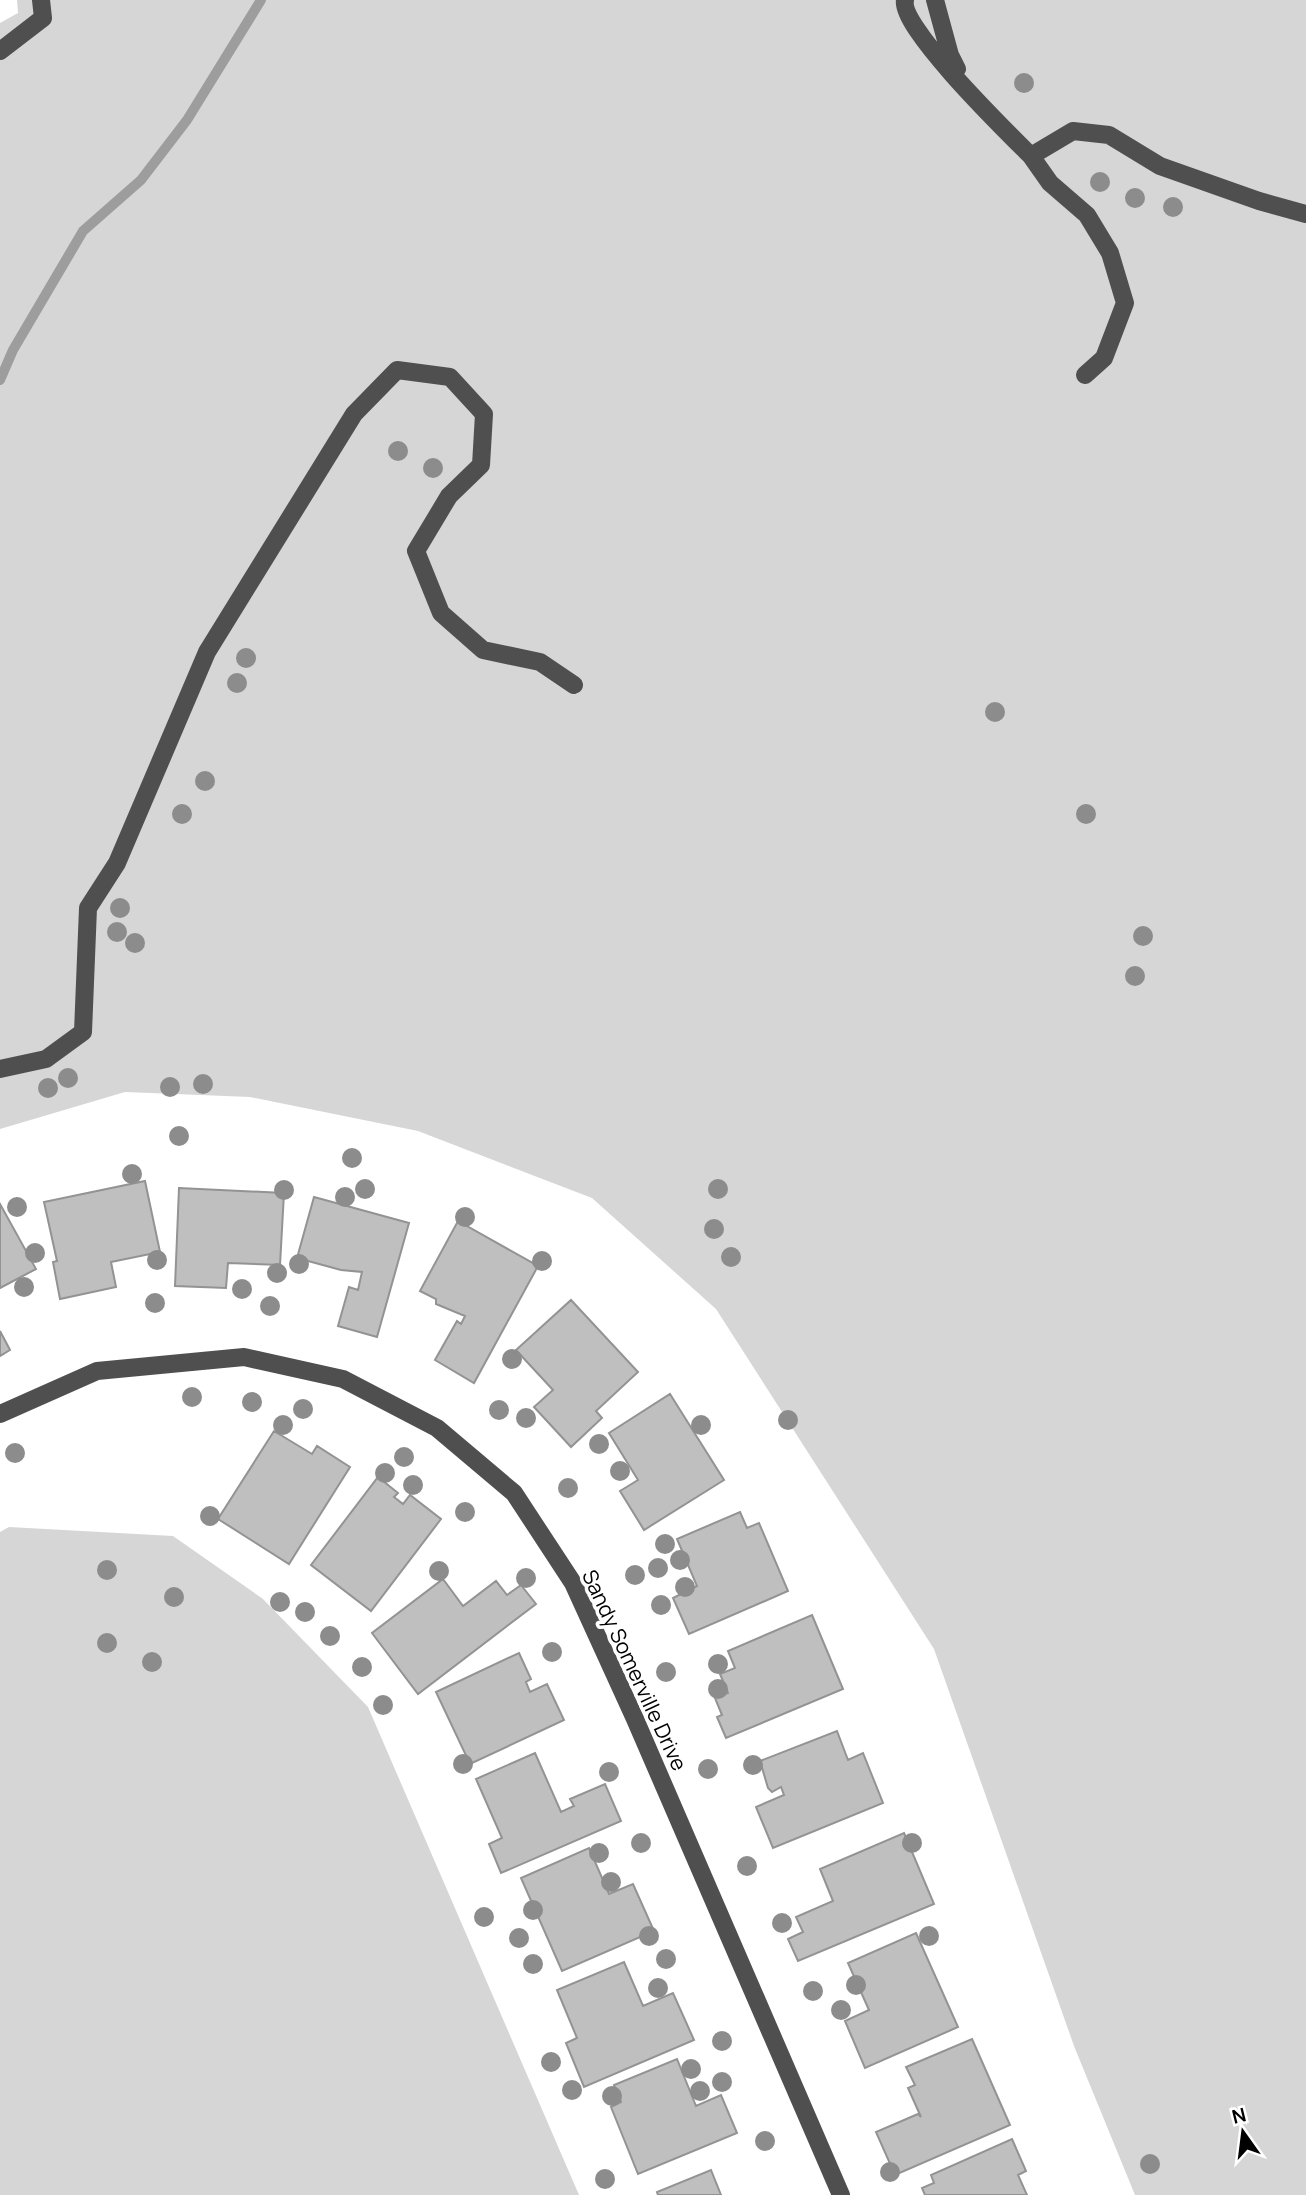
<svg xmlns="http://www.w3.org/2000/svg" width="1306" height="2195" font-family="Manrope,sans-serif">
  <rect width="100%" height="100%" fill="#fff"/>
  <path fill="#d6d6d6" d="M17,0H1306V2195H1135L1074,2046L934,1649L716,1309L592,1198L418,1131L250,1097L125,1092L0,1129V23L18,13Z
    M9,1527L173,1536L263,1599L368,1707L579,2195H0V1532Z"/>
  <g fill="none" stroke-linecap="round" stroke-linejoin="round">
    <path stroke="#9d9d9d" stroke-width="10" d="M0,380L13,350L83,231L141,180L187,120L261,0"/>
  </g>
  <path fill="#bfbfbf" stroke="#939393" stroke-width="2" d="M145,1181L160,1252L111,1262L116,1287L60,1299L53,1262L57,1261L44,1202Z
    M179,1188L284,1193L280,1265L228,1263L226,1288L175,1286Z
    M314,1197L409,1223L377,1337L338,1326L349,1287L358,1290L362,1272L341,1270L297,1258Z
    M0,1204L36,1269L0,1288Z
    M458,1221L538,1266L474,1383L435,1360L457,1321L461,1324L465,1316L436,1304V1299L420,1291Z
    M571,1300L638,1372L596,1411L602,1418L571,1447L534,1407L553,1390L516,1350Z
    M0,1331L10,1350L0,1356Z
    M670,1394L724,1480L644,1530L620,1491L638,1480L609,1433Z
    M274,1431L312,1454L317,1446L350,1467L289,1564L218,1519Z
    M378,1477L398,1493L394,1497L403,1504L410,1495L441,1519L371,1611L311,1565Z
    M740,1512L747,1528L759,1523L788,1591L689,1634L673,1598L697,1586L677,1539Z
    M443,1579L463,1606L496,1581L507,1595L521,1585L536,1604L418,1694L372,1633Z
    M812,1615L843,1689L726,1738L717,1717L722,1715L715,1698L728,1693L720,1674L735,1668L728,1651Z
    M519,1653L531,1679L526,1682L530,1692L547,1684L564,1720L470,1764L436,1692Z
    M837,1731L848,1760L863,1753L883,1803L773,1848L756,1807L784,1795L781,1787L772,1792L768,1788L760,1761Z
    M535,1753L561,1812L574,1806L570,1799L605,1784L621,1821L501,1873L489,1844L502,1838L476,1779Z
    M904,1833L934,1904L798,1961L788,1939L803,1932L796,1917L833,1901L820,1869Z
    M589,1848L609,1894L633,1884L654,1931L562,1971L521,1878Z
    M916,1933L958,2027L865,2068L845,2021L869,2010L848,1963Z
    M624,1962L643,2006L673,1993L694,2040L584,2087L566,2043L577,2038L557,1990Z
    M972,2039L1010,2125L895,2175L876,2132L918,2114L921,2117L908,2088L915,2085L906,2067Z
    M677,2059L696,2106L721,2095L737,2133L638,2174L611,2107L621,2102L614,2085Z
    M1012,2139L1026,2171L1018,2175L1027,2195H925L922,2188L934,2183L931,2175Z
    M711,2170L721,2195H658L657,2192Z"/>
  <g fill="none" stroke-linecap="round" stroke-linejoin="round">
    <path stroke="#4f4f4f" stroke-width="18" d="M905,0C899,27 1008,133 1031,156
      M935,0L950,55L957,69
      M0,51L43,18L41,0
      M1085,375L1104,358L1125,303L1110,253L1087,215L1050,183L1031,156L1073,131L1109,135L1160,166L1259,201L1306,214
      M0,1069L46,1059L83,1032L88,908L117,863L207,652L354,414L397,370L450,377L484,414L481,465L449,496L416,551L441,613L483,650L540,662L574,685
      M0,1414L97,1371L244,1357L343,1379L437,1428L514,1493L573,1583L635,1719L841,2195"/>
  </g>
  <g fill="#8c8c8c">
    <circle cx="1024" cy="83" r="10"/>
    <circle cx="1100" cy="182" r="10"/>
    <circle cx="1135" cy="198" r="10"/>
    <circle cx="1173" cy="207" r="10"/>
    <circle cx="398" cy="451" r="10"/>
    <circle cx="433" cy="468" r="10"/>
    <circle cx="246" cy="658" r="10"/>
    <circle cx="237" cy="683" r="10"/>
    <circle cx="995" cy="712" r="10"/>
    <circle cx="205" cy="781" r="10"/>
    <circle cx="182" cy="814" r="10"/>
    <circle cx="1086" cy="814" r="10"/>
    <circle cx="120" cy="908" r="10"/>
    <circle cx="117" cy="932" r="10"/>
    <circle cx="1143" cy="936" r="10"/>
    <circle cx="135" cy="943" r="10"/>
    <circle cx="1135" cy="976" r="10"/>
    <circle cx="68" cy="1078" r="10"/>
    <circle cx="203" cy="1084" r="10"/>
    <circle cx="170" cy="1087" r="10"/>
    <circle cx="48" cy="1088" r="10"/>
    <circle cx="179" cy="1136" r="10"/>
    <circle cx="352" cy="1158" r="10"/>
    <circle cx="132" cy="1174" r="10"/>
    <circle cx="365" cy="1189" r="10"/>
    <circle cx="718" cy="1189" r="10"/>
    <circle cx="284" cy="1190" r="10"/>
    <circle cx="345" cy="1197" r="10"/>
    <circle cx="17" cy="1207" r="10"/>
    <circle cx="465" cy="1217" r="10"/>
    <circle cx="714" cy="1229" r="10"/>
    <circle cx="35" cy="1253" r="10"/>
    <circle cx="731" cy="1257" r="10"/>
    <circle cx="157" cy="1260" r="10"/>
    <circle cx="542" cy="1261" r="10"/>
    <circle cx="299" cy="1264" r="10"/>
    <circle cx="277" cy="1273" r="10"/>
    <circle cx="24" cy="1287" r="10"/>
    <circle cx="242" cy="1289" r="10"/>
    <circle cx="155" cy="1303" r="10"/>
    <circle cx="270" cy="1306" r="10"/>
    <circle cx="512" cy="1359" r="10"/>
    <circle cx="192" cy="1397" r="10"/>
    <circle cx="252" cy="1402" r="10"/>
    <circle cx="303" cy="1409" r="10"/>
    <circle cx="499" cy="1410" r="10"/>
    <circle cx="526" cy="1418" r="10"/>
    <circle cx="788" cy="1420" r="10"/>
    <circle cx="283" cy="1425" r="10"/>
    <circle cx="701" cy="1425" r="10"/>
    <circle cx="599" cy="1444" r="10"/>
    <circle cx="15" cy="1453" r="10"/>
    <circle cx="404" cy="1457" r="10"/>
    <circle cx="620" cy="1471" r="10"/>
    <circle cx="385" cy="1473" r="10"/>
    <circle cx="413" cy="1485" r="10"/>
    <circle cx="568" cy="1488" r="10"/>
    <circle cx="465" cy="1512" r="10"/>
    <circle cx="210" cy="1516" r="10"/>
    <circle cx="665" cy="1544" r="10"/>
    <circle cx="680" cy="1560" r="10"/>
    <circle cx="658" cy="1568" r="10"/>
    <circle cx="107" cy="1570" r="10"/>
    <circle cx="439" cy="1571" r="10"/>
    <circle cx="635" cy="1575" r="10"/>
    <circle cx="526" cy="1578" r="10"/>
    <circle cx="685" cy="1587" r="10"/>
    <circle cx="174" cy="1597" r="10"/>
    <circle cx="280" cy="1602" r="10"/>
    <circle cx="661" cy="1605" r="10"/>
    <circle cx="305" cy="1612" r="10"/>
    <circle cx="330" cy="1636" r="10"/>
    <circle cx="107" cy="1643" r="10"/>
    <circle cx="552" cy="1652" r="10"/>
    <circle cx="152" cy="1662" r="10"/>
    <circle cx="718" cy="1664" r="10"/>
    <circle cx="362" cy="1667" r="10"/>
    <circle cx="666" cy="1672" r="10"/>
    <circle cx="718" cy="1689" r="10"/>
    <circle cx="383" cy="1705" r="10"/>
    <circle cx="463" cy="1764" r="10"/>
    <circle cx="753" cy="1765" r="10"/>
    <circle cx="708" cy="1769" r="10"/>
    <circle cx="609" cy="1772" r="10"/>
    <circle cx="641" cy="1843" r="10"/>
    <circle cx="912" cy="1843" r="10"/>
    <circle cx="599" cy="1853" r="10"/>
    <circle cx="747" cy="1866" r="10"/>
    <circle cx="611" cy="1882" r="10"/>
    <circle cx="533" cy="1910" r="10"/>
    <circle cx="484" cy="1917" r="10"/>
    <circle cx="782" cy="1923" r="10"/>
    <circle cx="649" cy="1936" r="10"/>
    <circle cx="929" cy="1936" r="10"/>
    <circle cx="519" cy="1938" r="10"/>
    <circle cx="666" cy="1959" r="10"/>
    <circle cx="533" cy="1964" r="10"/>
    <circle cx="856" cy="1985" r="10"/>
    <circle cx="658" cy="1988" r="10"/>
    <circle cx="813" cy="1991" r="10"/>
    <circle cx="841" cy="2010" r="10"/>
    <circle cx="722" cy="2041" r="10"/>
    <circle cx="551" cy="2062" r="10"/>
    <circle cx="691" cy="2069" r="10"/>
    <circle cx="722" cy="2082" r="10"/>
    <circle cx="572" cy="2090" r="10"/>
    <circle cx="700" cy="2091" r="10"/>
    <circle cx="612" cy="2096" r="10"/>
    <circle cx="765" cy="2141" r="10"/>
    <circle cx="1150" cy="2164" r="10"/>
    <circle cx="890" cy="2172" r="10"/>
    <circle cx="605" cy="2179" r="10"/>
  </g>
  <g text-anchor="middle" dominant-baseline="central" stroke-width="7" stroke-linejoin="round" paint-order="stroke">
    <g font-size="21" fill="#000" stroke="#fff">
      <text transform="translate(635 1670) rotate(65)">Sandy Somerville Drive</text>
    </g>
  </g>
  <g transform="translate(1243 2132) rotate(346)" stroke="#ffffff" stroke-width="5" paint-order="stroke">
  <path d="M0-5L12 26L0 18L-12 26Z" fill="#000000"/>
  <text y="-10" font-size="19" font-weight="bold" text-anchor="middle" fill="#000000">N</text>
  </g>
</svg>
